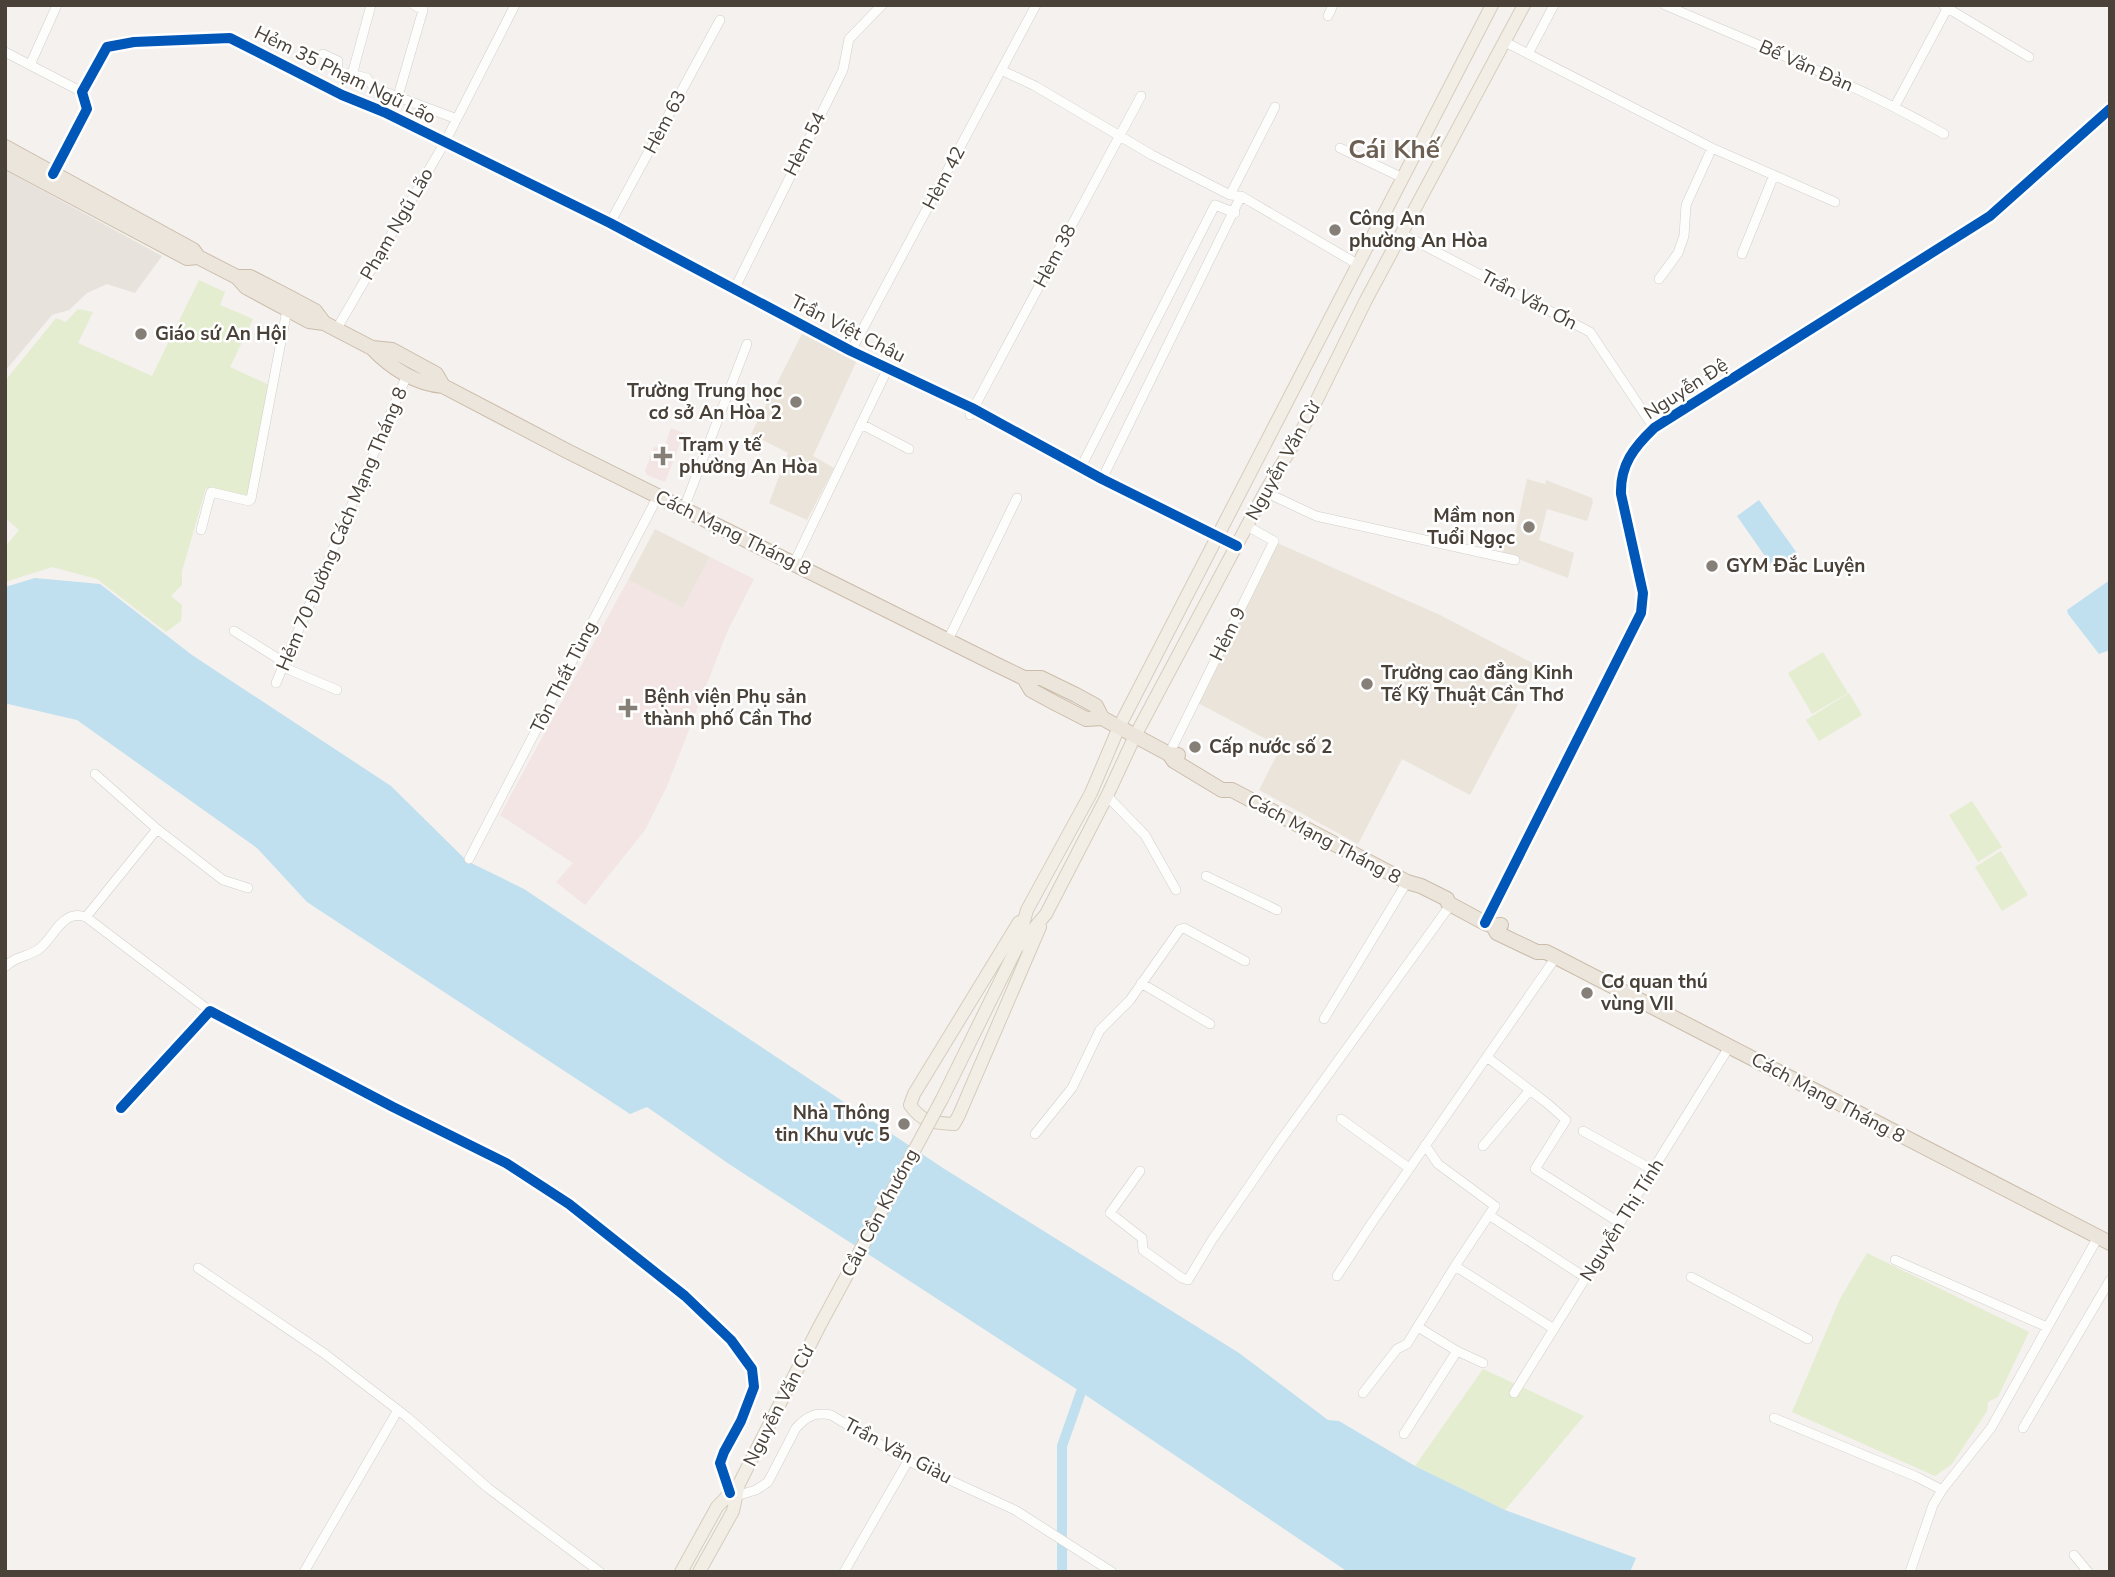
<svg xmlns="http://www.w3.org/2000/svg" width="2115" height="1577" font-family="'Nunito Sans',sans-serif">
  <rect width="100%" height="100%" fill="#f4f1ee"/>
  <path fill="#e7e2dc" d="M5,170L162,256L135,293L107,284L87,293L69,310L52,315L5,371Z"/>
  <path fill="#eae4da" d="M802,334L857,360L813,456L834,468L807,520L769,503L788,453L751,434Z
    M1527,479L1545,484L1546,480L1592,498L1593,502L1587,521L1547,509L1539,540L1574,553L1568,578L1502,553L1507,534H1515Z
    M655,529L710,557L683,608L628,580Z
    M1275,542L1440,615L1538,666L1470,795L1402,759L1358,844L1259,790L1281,747L1196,702Z"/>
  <path fill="#f2e5e3" d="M671,428L684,433L665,482L647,475L645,471L654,447L664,448Z
    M710,557L754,579L728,630L667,786L645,830L585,905L556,882L573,863L500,815L628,580L683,608Z"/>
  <path fill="#e4edcf" d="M199,280L225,292L220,305L253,319L230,367L269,385L247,496L206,488L182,571V585L171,596L182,605L181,621L166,632L97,579L52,567L5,582V547L19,530L5,518V381L56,318L66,322L78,309L93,312L78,343L152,376Z
    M1823,652L1848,693L1812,714L1788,673Z
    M1849,693L1862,715L1819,741L1806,720Z
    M1972,801L2002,847L1978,862L1949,815Z
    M2001,851L2028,895L2002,911L1975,867Z
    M1867,1253L2029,1332L1998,1397L1988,1402L1987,1411L1952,1464L1935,1476L1792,1412L1840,1299Z
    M1483,1369L1584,1416L1505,1510L1415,1466Z"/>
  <path fill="#c0e0ef" d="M1759,500L1799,556L1776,572L1737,516Z
    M35,578L100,584L192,655L391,786L467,861L524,889L943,1168L1239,1353L1328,1420L1339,1421L1415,1466L1505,1510L1636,1558L1630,1572H1348L1081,1392L729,1164L647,1107L630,1114L307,902L257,848L77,720L8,704L5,706V587Z
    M2110,580V650L2099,654L2068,614L2067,610Z"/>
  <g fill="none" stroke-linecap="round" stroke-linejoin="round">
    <path stroke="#c0e0ef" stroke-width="10" d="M1062,1572V1446L1081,1392"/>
    <g stroke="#d2cfcb" stroke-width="10">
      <path id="minor" d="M1665,5C1759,46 1855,83 1944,134
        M1944,6L2029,57
        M1328,16L1333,5
        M1505,42L1712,148L1835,202
        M5,52L82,92
        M323,54L338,61L337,71L367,78L374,88L457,119
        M1528,54L1554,5
        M30,65L57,5
        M1001,70L1035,86L1152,155L1230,195L1241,196
        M352,75L371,5
        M398,96L423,10L414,5
        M1895,106L1949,5
        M1340,148L1403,178
        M53,174L87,109L82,92L107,47L134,42L230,38L342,95L384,112L610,223L851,351L972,408L1102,479L1237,546
        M1230,195L1275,107
        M610,223L720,20
        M1402,234L1590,332L1654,428
        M1742,254L1774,175
        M1659,279L1678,253L1684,236L1686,205L1712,148
        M734,290L843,70L849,39L882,5
        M336,330L445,142L515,5
        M851,351L1036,5
        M970,415L1141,96
        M861,424L909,449
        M1081,467L1215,205L1235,213
        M1102,479L1241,196L1359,265
        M1265,492L1316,516L1515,560
        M684,508L747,344
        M201,530L211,492L249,501L251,499L287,310
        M794,563L888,368
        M234,631L285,663
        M948,640L1017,498
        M283,667L337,690
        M276,683L407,375
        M1169,754L1274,541L1247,526
        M95,774L157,829L223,880L248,888
        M1107,796L1145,835L1176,890
        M469,859L658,496
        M1206,876L1277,910
        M86,917L157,829
        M1485,923L1641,613L1643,593L1621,494C1620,465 1634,447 1654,428L1990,216L2110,109
        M5,967C15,956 28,957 39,949C51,940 56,924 70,917C75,915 80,915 86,917L210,1011
        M1141,983L1210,1024
        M1324,1019L1407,882
        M1487,1057L1548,1104L1566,1120L1535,1169L1620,1223
        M121,1108L210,1011L393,1107L506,1163L569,1204L685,1296L731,1340L752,1369L754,1387L741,1421L724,1452L720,1463L730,1493
        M1341,1119L1409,1168
        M1583,1131L1653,1170
        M1035,1134L1072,1088L1100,1030L1130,1000L1180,929L1184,928L1245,961
        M1483,1146L1530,1090
        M1140,1171L1110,1213L1142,1238L1143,1250L1182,1278L1188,1280L1212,1240L1278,1144L1451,904
        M1489,1215L1586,1278
        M1895,1260L2047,1327
        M1455,1266L1554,1329
        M198,1268L325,1354L407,1417L488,1488L600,1572
        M1337,1276L1371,1224L1556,957
        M1691,1277L1808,1339
        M1457,1351L1483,1363
        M1363,1393L1397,1349L1407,1344L1455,1266L1495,1206L1438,1164L1425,1145
        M1514,1393L1729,1047
        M1774,1418L1917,1477L1942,1490L1991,1428L2098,1237
        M2023,1428L2110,1280
        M1404,1434L1457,1351L1418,1327
        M736,1496L756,1490L768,1482L796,1428C807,1416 815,1412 831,1415L908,1461L1015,1510L1112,1572
        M2074,1555L2088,1572
        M304,1572L398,1410
        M844,1572L908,1461
        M1910,1572L1933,1505L1942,1490"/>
    </g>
    <g stroke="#d6ccbc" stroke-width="14">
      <path id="major" d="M1019,922L914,1094L910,1105C923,1123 933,1123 954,1124L959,1115L1040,927
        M1019,946L1046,914L1107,796L1135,736L1265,492L1302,430L1366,300L1524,5
        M942,1099L1016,949L1027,910L1091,793L1119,727L1492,5
        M681,1572L717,1507L739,1484
        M699,1572L733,1511L739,1484L819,1327"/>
    </g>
    <g stroke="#cbbcaa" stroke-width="16">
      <path id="highway" d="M5,147L193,250L198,257L237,277L246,287L309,321L324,323L372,348L392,350L436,374L443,386
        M5,161L187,258L198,257
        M237,277H250L287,296L315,311L324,323
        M372,348C391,368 416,384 443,386L567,451L993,663L1024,678H1041L1076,695L1096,706L1102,718
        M1024,678L1031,690L1055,703L1086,719L1102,718L1169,754L1178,755
        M1169,754L1174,761L1222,790H1232L1407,882L1421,886L1447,899L1448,903L1485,923L1493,926L1501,925
        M1493,926L1497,933L1537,952H1546L1556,957L2110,1243"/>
    </g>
    <use href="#minor" stroke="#fdfdfc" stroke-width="9"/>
    <use href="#major" stroke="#f2eee6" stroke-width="12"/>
    <use href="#highway" stroke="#ece5db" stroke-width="14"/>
    <g stroke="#d6ccbc" stroke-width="14" stroke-linecap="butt">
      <path id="major-bridge" d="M819,1327L942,1099"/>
    </g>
    <use href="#major-bridge" stroke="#f2eee6" stroke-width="12"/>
    <g stroke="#fff" stroke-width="15">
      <path id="cycleway" d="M53,174L87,109L82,92L107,47L134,42L230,38L342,95L384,112L610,223L851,351L972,408L1102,479L1237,546
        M1485,923L1641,613L1643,593L1621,494C1620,465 1634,447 1654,428L1990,216L2110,109
        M121,1108L210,1011L393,1107L506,1163L569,1204L685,1296L731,1340L752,1369L754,1387L741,1421L724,1452L720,1463L730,1493"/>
    </g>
    <use href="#cycleway" stroke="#0057b8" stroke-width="10"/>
  </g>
  <g fill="#867f78" stroke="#fff" stroke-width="2.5">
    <circle cx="1335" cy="230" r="7"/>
    <circle cx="141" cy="334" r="7"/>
    <circle cx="796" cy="402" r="7"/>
    <path d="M659.5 445.5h7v7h7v7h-7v7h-7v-7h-7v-7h7z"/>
    <circle cx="1529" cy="527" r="7"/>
    <circle cx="1712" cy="566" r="7"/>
    <circle cx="1367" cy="684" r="7"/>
    <path d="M624.5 697.5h7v7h7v7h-7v7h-7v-7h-7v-7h7z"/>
    <circle cx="1195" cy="747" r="7"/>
    <circle cx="1587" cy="993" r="7"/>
    <circle cx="904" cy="1124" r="7"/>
  </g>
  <g text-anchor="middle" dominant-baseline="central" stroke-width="5" stroke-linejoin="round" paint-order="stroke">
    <g font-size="19" fill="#4a4239" stroke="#fff">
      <text transform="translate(1806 66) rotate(24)">Bế Văn Đàn</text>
      <text transform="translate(345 75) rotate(26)">Hẻm 35 Phạm Ngũ Lão</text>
      <text transform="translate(665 122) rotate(-62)">Hèm 63</text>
      <text transform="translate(805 144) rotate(-63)">Hèm 54</text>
      <text transform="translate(944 178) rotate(-62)">Hèm 42</text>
      <text transform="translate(397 224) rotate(-60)">Phạm Ngũ Lão</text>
      <text transform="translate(1055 256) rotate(-62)">Hèm 38</text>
      <text transform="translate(1529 300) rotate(28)">Trần Văn Ơn</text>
      <text transform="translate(848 329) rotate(27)">Trần Việt Châu</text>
      <text transform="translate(1686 389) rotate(-33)">Nguyễn Đệ</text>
      <text transform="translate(1283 461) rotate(-61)">Nguyễn Văn Cừ</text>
      <text transform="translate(342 529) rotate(-67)">Hẻm 70 Đường Cách Mạng Tháng 8</text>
      <text transform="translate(733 533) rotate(26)">Cách Mạng Tháng 8</text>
      <text transform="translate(1228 634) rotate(-64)">Hẻm 9</text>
      <text transform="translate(564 677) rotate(-63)">Tôn Thất Tùng</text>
      <text transform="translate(1324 839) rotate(28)">Cách Mạng Tháng 8</text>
      <text transform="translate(1828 1098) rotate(28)">Cách Mạng Tháng 8</text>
      <text transform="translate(880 1213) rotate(-62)">Cầu Cồn Khương</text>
      <text transform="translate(1622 1220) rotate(-58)">Nguyễn Thị Tính</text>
      <text transform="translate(779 1406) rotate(-63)">Nguyễn Văn Cừ</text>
      <text transform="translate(898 1451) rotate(28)">Trần Văn Giàu</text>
    </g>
    <g font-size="19" font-weight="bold" fill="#4a4239" stroke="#fff" text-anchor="start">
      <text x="1349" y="219">Công An<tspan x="1349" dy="22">phường An Hòa</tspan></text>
      <text x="155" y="334">Giáo sứ An Hội</text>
      <text x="782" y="391" text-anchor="end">Trường Trung học<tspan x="782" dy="22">cơ sở An Hòa 2</tspan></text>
      <text x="679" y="445">Trạm y tế<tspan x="679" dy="22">phường An Hòa</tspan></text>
      <text x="1515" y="516" text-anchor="end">Mầm non<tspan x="1515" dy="22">Tuổi Ngọc</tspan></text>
      <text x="1726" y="566">GYM Đắc Luyện</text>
      <text x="1381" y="673">Trường cao đẳng Kinh<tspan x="1381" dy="22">Tế Kỹ Thuật Cần Thơ</tspan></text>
      <text x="644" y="697">Bệnh viện Phụ sản<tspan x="644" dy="22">thành phố Cần Thơ</tspan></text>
      <text x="1209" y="747">Cấp nước số 2</text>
      <text x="1601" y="982">Cơ quan thú<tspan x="1601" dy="22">vùng VII</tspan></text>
      <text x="890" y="1113" text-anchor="end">Nhà Thông<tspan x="890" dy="22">tin Khu vực 5</tspan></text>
    </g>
    <g font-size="26" font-weight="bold" fill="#6d5f51" stroke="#fff">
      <text x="1394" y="149">Cái Khế</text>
    </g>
  </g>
  <rect width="2115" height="1577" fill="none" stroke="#4a4239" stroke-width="14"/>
</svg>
